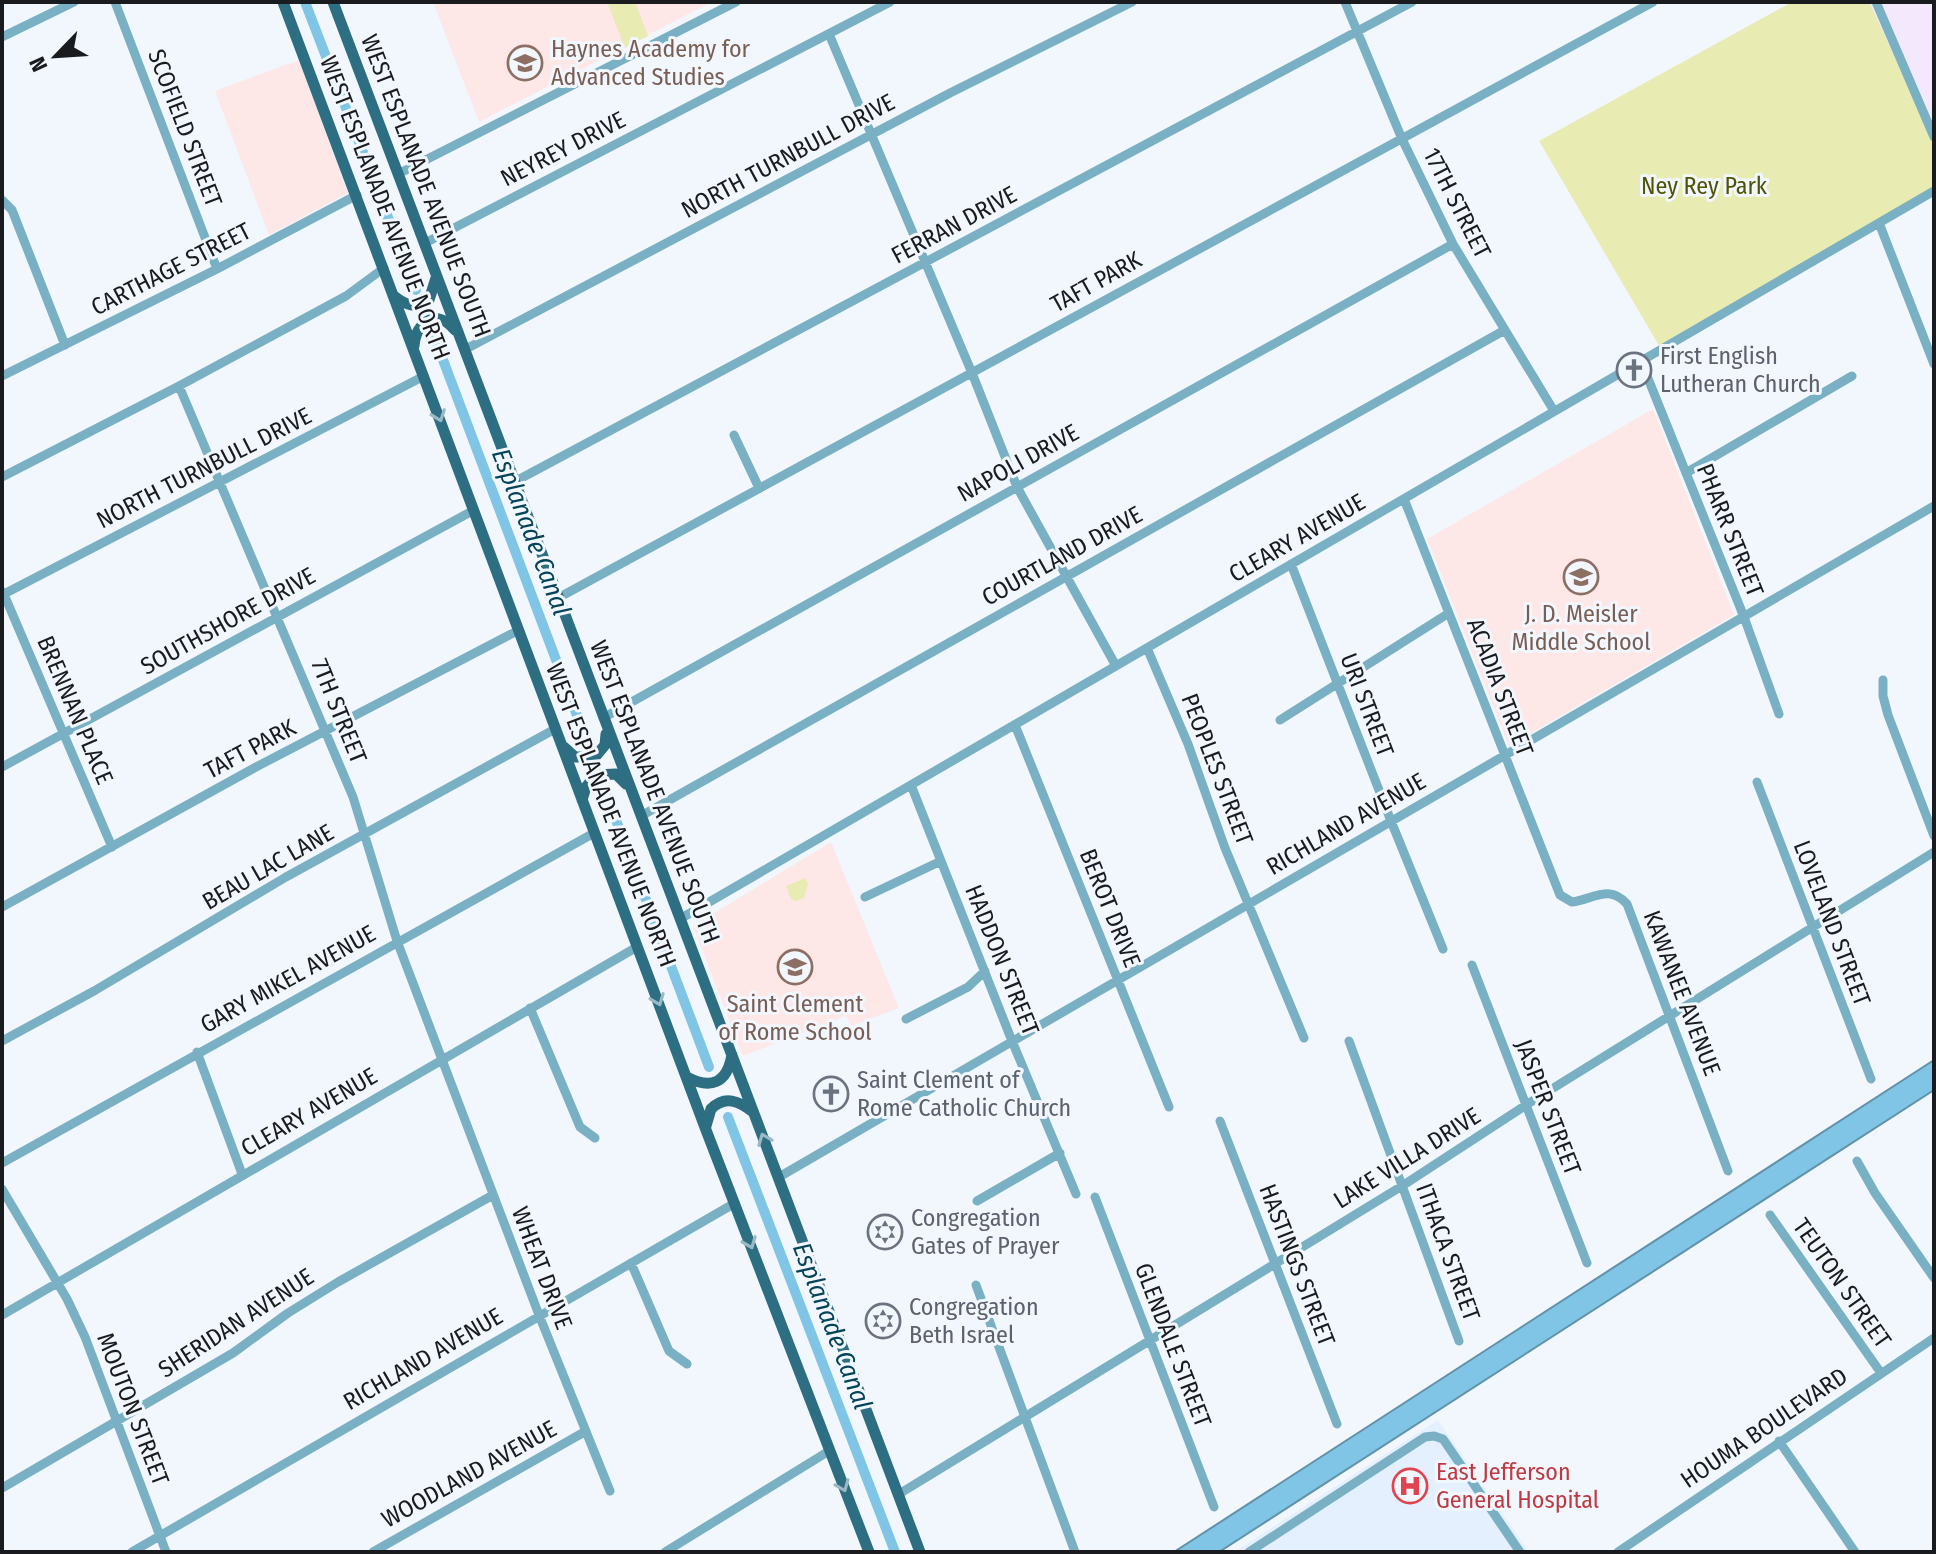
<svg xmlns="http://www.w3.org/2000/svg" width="1936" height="1554" font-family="'Fira Sans Condensed',sans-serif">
  <rect width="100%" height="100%" fill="#f2f7fe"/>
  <path fill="#f3e8fc" d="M1869,2H1934V140Z"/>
  <path fill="#e4f0fe" d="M1438,1420L1529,1552H1234Z"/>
  <path fill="#fde7e7" d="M433,2H712L479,122Z
    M299,60L348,193L269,235L215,91Z
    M1653,409L1734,615L1509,746L1427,539Z
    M831,842L899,1008L851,1026L846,1016L743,1056L693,926Z"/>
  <path fill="#e8ecb2" d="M607,2H635L648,36L625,48Z
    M1792,2H1869L1934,140V191L1661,349L1539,141Z
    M805,878L808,884L804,898L796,901L791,899L786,886Z"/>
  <path fill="#80c5e5" stroke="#6192a9" stroke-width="2" d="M1934,1060V1090L1219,1552H1174Z"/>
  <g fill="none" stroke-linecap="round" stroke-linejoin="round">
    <path stroke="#80c5e5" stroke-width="10" d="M305,2L416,290
      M434,336L587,742
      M605,791L709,1067
      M728,1117L895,1552"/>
    <path stroke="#79b0c3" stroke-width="9" d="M115,2L217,269
      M1345,2L1402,139L1453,244L1554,411
      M1876,2L1934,137
      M829,34L972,373L1017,487L1116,666
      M2,37L74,2
      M398,174L736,2
      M2,200L12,210L65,345
      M1879,223L1934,364
      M425,243L890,2
      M464,350L950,93L1132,2
      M1641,361L1744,617L1779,714
      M2,376L217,269L357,195
      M179,386L353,797L397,941L539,1315L610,1491
      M734,435L759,488
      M1686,473L1852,376
      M2,477L179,386L346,296L384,268
      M514,482L1412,2
      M1404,499L1560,895L1572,902C1594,899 1609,884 1627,904L1728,1171
      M1291,564L1391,821L1443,949
      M3,592L112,847
      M2,595L424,376
      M558,598L1653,2
      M1147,648L1188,744L1225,848L1304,1038
      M1883,680V696L1888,715L1934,836
      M603,718L1453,244
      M1280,720L1449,613
      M1015,725L1169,1107
      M2,767L474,510
      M1757,782L1871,1079
      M911,785L1012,1041L1076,1194
      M641,816L1503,331
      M865,897L941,861
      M2,907L256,767L519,630
      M680,919L1934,191
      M1472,965L1587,1263
      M530,1008L580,1127L595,1138
      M906,1019L968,987L985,971
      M2,1041L94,991L286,877L555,729
      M1349,1041L1459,1341
      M197,1052L242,1174
      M1220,1121L1337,1424
      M1857,1161L1875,1193L1934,1278
      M2,1163L594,833
      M779,1177L1934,506
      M2,1189L67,1299L85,1337L166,1552
      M1095,1197L1214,1507
      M977,1201L1060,1153
      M1770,1215L1881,1373
      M631,1263L669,1351L687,1364
      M976,1285L1075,1552
      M2,1315L637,947
      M1779,1441L1855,1552
      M2,1488L233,1353L288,1313L338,1282L493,1195
      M899,1494L1402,1186L1526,1105L1934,852
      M132,1552L735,1203
      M373,1552L586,1431
      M665,1552L829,1451
      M1249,1552L1425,1437L1434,1436L1443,1439L1520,1552
      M1618,1552L1934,1338"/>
    <path stroke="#2d6e82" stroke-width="11" d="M283,2L706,1130L869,1552
      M333,2L920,1552
      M394,296C407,306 414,308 429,300L436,278
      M414,346C416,321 437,308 455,330
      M564,747L575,757H595L605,745L606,734
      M582,800L586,787L596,775L616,774L626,784
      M687,1077C711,1090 727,1083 732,1055
      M706,1126L711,1109C725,1095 739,1101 753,1112"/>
  </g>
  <defs><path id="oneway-chevron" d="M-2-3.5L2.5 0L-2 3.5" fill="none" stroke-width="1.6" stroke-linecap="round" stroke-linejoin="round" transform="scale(2)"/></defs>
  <g stroke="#99b9c6">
    <use href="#oneway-chevron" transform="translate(439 416) rotate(70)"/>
    <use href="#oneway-chevron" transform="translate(658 1000) rotate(69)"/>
    <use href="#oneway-chevron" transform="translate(764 1139) rotate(-111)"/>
    <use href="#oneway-chevron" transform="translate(750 1243) rotate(69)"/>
    <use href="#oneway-chevron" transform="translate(843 1486) rotate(68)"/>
  </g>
  <defs>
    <g id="school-ring" transform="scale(1.8)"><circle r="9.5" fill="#f2f7fe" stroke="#8d6e63" stroke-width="1.5"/><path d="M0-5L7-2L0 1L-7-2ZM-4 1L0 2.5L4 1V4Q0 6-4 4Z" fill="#8d6e63"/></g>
    <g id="church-ring" transform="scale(1.8)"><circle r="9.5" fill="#f2f7fe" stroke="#6b7280" stroke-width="1.5"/><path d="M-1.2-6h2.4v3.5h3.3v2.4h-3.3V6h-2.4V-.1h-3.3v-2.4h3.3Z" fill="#6b7280"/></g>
    <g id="synagogue-ring" transform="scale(1.8)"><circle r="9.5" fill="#f2f7fe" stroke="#6b7280" stroke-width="1.5"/><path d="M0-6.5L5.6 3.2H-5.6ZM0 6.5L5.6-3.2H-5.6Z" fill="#6b7280"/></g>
    <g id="hospital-ring" transform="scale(1.8)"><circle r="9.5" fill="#f2f7fe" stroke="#e0444e" stroke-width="1.5"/><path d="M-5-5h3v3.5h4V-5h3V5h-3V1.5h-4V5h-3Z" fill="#e0444e"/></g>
  </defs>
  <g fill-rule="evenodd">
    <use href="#school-ring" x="525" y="63"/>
    <use href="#church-ring" x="1634" y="370"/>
    <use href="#school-ring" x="1581" y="577"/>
    <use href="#school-ring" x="795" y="967"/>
    <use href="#church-ring" x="831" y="1094"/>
    <use href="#synagogue-ring" x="885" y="1232"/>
    <use href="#synagogue-ring" x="883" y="1321"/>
    <use href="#hospital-ring" x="1410" y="1486"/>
  </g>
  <g text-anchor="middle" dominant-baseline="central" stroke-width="6" stroke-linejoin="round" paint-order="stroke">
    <g font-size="24" fill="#785e54" stroke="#f2f7fe">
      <text x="551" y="49" text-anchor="start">Haynes Academy for<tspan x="551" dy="28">Advanced Studies</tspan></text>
      <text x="1581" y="614">J. D. Meisler<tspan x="1581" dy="28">Middle School</tspan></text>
      <text x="795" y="1004">Saint Clement<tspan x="795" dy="28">of Rome School</tspan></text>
    </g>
    <g font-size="24" fill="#191b1e" stroke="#f2f7fe">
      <text transform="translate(185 128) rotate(69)">SCOFIELD STREET</text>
      <text transform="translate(563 149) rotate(-27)">NEYREY DRIVE</text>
      <text transform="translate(788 156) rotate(-28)">NORTH TURNBULL DRIVE</text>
      <text transform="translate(426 186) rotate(69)">WEST ESPLANADE AVENUE SOUTH</text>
      <text transform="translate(1457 203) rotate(63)">17TH STREET</text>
      <text transform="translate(385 208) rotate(69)">WEST ESPLANADE AVENUE NORTH</text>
      <text transform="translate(954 225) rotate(-28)">FERRAN DRIVE</text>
      <text transform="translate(171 269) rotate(-27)">CARTHAGE STREET</text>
      <text transform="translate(1096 282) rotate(-29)">TAFT PARK</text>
      <text transform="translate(1018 463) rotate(-29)">NAPOLI DRIVE</text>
      <text transform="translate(204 468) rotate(-27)">NORTH TURNBULL DRIVE</text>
      <text transform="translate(1730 530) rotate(68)">PHARR STREET</text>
      <text transform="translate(1297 538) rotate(-30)">CLEARY AVENUE</text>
      <text transform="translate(1062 556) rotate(-29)">COURTLAND DRIVE</text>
      <text transform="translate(228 621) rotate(-29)">SOUTHSHORE DRIVE</text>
      <text transform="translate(1500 687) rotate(69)">ACADIA STREET</text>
      <text transform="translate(1367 705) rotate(69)">URI STREET</text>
      <text transform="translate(75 710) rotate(67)">BRENNAN PLACE</text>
      <text transform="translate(339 711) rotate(68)">7TH STREET</text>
      <text transform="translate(250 749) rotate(-28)">TAFT PARK</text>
      <text transform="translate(1217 769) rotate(69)">PEOPLES STREET</text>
      <text transform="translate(655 792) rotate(69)">WEST ESPLANADE AVENUE SOUTH</text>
      <text transform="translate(611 815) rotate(69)">WEST ESPLANADE AVENUE NORTH</text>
      <text transform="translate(1346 824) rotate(-30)">RICHLAND AVENUE</text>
      <text transform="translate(268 867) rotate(-30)">BEAU LAC LANE</text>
      <text transform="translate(1110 908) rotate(68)">BEROT DRIVE</text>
      <text transform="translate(1832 923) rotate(69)">LOVELAND STREET</text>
      <text transform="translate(1002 960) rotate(68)">HADDON STREET</text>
      <text transform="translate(288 979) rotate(-29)">GARY MIKEL AVENUE</text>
      <text transform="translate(1682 993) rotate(69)">KAWANEE AVENUE</text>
      <text transform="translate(1548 1107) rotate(69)">JASPER STREET</text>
      <text transform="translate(309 1112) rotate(-30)">CLEARY AVENUE</text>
      <text transform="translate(1407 1158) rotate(-32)">LAKE VILLA DRIVE</text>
      <text transform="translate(1448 1252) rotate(70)">ITHACA STREET</text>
      <text transform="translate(1297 1265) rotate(69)">HASTINGS STREET</text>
      <text transform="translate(542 1268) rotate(69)">WHEAT DRIVE</text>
      <text transform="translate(1842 1283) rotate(55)">TEUTON STREET</text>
      <text transform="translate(236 1323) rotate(-33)">SHERIDAN AVENUE</text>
      <text transform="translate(1173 1345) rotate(69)">GLENDALE STREET</text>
      <text transform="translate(423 1359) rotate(-30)">RICHLAND AVENUE</text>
      <text transform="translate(133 1409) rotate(69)">MOUTON STREET</text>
      <text transform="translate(1764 1428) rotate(-34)">HOUMA BOULEVARD</text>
      <text transform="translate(469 1474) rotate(-29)">WOODLAND AVENUE</text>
    </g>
    <g font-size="24" fill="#505205" stroke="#f2f7fe">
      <text x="1704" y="186">Ney Rey Park</text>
    </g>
    <g font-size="24" fill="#5b616d" stroke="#f2f7fe" text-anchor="start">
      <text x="1660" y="356">First English<tspan x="1660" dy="28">Lutheran Church</tspan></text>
      <text x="857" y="1080">Saint Clement of<tspan x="857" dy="28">Rome Catholic Church</tspan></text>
      <text x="911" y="1218">Congregation<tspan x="911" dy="28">Gates of Prayer</tspan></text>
      <text x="909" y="1307">Congregation<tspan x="909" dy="28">Beth Israel</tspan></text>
    </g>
    <g font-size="24" fill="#be3a42" stroke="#f2f7fe" text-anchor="start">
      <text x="1436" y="1472">East Jefferson<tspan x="1436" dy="28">General Hospital</tspan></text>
    </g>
    <g font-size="26" font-style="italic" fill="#044358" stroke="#f2f7fe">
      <text transform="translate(531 532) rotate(69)">Esplanade Canal</text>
      <text transform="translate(832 1326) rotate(69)">Esplanade Canal</text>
    </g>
  </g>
  <rect width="1936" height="1554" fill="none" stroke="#191b1e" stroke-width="8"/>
  <g transform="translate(56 56) rotate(245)" stroke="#f2f7fe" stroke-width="6" paint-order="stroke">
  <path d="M0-6L14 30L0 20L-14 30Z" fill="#191b1e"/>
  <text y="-12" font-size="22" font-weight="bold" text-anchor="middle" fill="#191b1e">N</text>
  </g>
</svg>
